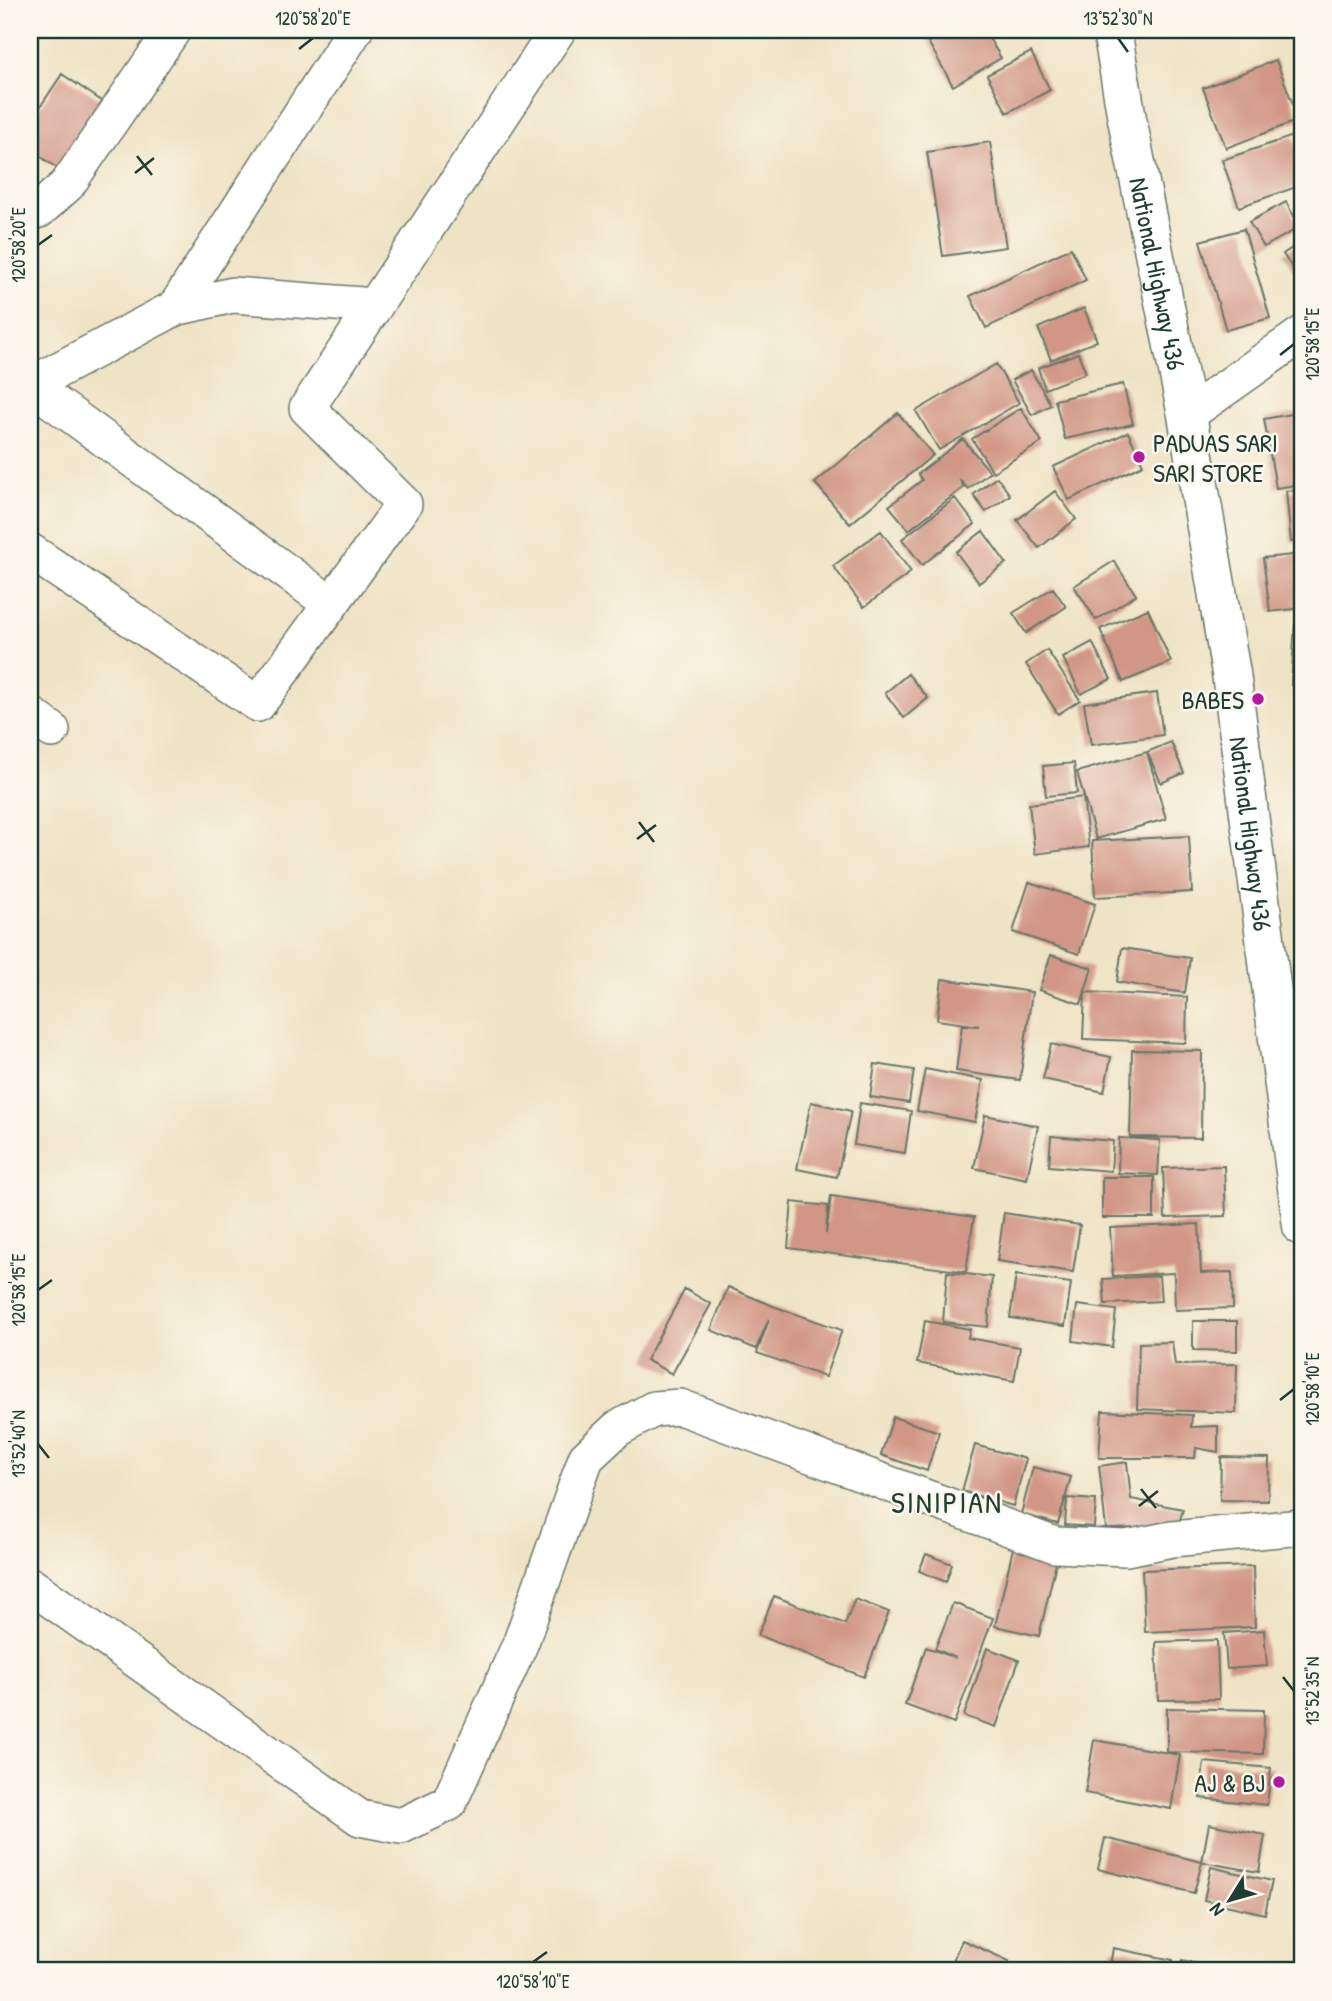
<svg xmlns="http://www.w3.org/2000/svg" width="1332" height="2001" font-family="'Patrick Hand',sans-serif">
  <rect width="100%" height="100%" fill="#fbf7ec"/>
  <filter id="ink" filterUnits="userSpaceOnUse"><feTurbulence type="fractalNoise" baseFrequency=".0143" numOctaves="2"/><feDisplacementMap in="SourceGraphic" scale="14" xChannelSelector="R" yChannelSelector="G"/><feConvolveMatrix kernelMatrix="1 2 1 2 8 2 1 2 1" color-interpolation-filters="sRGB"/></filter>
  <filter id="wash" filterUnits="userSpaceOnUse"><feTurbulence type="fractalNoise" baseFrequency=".00686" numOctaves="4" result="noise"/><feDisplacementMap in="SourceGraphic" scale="28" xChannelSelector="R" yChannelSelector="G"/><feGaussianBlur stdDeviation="1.57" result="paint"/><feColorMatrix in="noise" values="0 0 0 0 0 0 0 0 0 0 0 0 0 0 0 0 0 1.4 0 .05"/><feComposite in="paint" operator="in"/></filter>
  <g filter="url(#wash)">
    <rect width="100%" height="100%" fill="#efe3c5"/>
    <g id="blocks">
      <path fill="#d19685" d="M945,30H984L1001,58L953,86L927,40Z
        M1031,52L1050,90L1007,113L987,75Z
        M1276,60L1299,120L1226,148L1203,88Z
        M62,74L109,106L64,173L30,149V122Z
        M1293,136L1302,162V185L1239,207L1222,160Z
        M990,142L1006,247L943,256L927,152Z
        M1286,202L1300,227L1264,247L1249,222Z
        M1244,229L1270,318L1226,330L1200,241Z
        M1302,241V283L1283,254Z
        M1071,248L1086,280L986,328L970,296Z
        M1084,308L1097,341L1051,360L1038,328Z
        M1078,353L1086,373L1045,389L1038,368Z
        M996,364L1019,403L939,450L916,411Z
        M1031,370L1051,405L1032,415L1012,380Z
        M1123,384L1133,424L1065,439L1055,400Z
        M1021,408L1042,442L993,472L972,439Z
        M1302,412V484L1276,488L1264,419Z
        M898,413L933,455L850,524L815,483Z
        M1128,432L1143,465L1069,500L1053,467Z
        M963,439L990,472L968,489L959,479L964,487L909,530L889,506L922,480L918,474Z
        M997,477L1010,495L986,512L973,495Z
        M1302,490V541L1291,542L1286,491Z
        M1055,491L1076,519L1039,548L1017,520Z
        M955,498L975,524L922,565L902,539Z
        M881,531L911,572L864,607L833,566Z
        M983,531L1006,563L979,583L956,552Z
        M1302,554V608L1270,612L1263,558Z
        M1114,561L1136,595L1096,620L1074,586Z
        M1053,588L1066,607L1026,633L1013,613Z
        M1148,609L1171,662L1123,682L1100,629Z
        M1295,624L1302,625V686L1291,685Z
        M1092,642L1111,679L1081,694L1063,658Z
        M1047,650L1080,700L1058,714L1026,664Z
        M908,674L928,698L904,718L885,693Z
        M1157,693L1163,735L1091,745L1084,703Z
        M1171,742L1184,773L1161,783L1147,752Z
        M1147,752L1166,819L1096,839L1077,772Z
        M1074,763L1077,793L1046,796L1043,766Z
        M1083,797L1089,847L1035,854L1029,804Z
        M1189,836L1192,892L1095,897L1092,841Z
        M1029,882L1095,904L1079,954L1013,932Z
        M1122,948L1190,958L1185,993L1117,982Z
        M1051,955L1092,968L1081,1004L1039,990Z
        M942,979L1032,992L1020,1080L956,1071L962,1025L979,1026L937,1020Z
        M1085,992L1187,997L1186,1043L1083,1039Z
        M1051,1044L1111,1057L1104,1092L1043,1079Z
        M1132,1050L1202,1051L1201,1138L1130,1137Z
        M875,1064L914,1070L909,1103L870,1097Z
        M925,1069L983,1080L975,1122L917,1111Z
        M811,1102L851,1111L837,1177L797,1169Z
        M860,1103L911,1111L905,1153L854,1145Z
        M985,1115L1038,1126L1027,1179L974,1168Z
        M1051,1136L1113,1141L1111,1171L1049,1166Z
        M1119,1138L1160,1140L1158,1175L1118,1173Z
        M1224,1166L1226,1216L1165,1218L1163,1168Z
        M1102,1177H1154V1218H1102Z
        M831,1196L974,1217L966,1272L788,1248L792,1202L828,1206L826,1234Z
        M1004,1213L1080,1225L1073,1272L997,1261Z
        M1199,1224L1201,1273L1232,1272L1233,1308L1175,1310L1174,1273L1113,1276L1110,1228Z
        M947,1272L992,1277L988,1327L943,1322Z
        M1016,1275L1071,1283L1065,1326L1010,1318Z
        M1159,1276L1161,1301L1105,1304L1103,1279Z
        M728,1287L773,1306L842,1330L825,1377L757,1353L769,1319L756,1349L711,1330Z
        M685,1289L711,1304L672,1374L646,1360Z
        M1077,1305L1116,1310L1112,1347L1073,1341Z
        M925,1321L970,1329L968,1338L1020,1347L1014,1381L917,1363Z
        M1193,1321H1237V1351L1193,1350Z
        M1172,1342L1175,1365L1237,1364L1236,1413L1137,1409L1139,1343Z
        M1102,1411L1192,1415L1191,1427L1218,1426V1452L1196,1448L1195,1458H1099Z
        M893,1417L939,1432L927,1471L881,1455Z
        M975,1445L1026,1459L1013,1506L962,1491Z
        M1221,1457L1269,1458L1268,1501L1220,1500Z
        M1127,1462L1131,1499L1183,1509L1178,1527L1106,1529L1099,1466Z
        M1033,1467L1071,1477L1058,1524L1021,1514Z
        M1067,1498L1096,1500L1094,1527L1065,1525Z
        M1014,1544L1058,1554L1039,1636L995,1626Z
        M926,1554L952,1564L946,1582L919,1571Z
        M1253,1566L1255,1627L1145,1632L1142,1570Z
        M774,1596L845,1624L855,1599L889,1612L864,1677L758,1635Z
        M953,1603L993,1618L954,1723L905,1705L926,1647L956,1658L935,1649Z
        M1264,1630L1267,1666L1227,1669L1224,1633Z
        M1217,1640L1219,1699L1158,1700L1156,1642Z
        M987,1648L1019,1660L996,1727L964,1716Z
        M1167,1708L1264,1710L1263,1754L1167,1752Z
        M1094,1740L1180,1755L1171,1809L1085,1793Z
        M1204,1762L1271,1768L1267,1805L1200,1798Z
        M1209,1824L1265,1835L1259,1872L1202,1862Z
        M1105,1838L1202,1862L1194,1893L1098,1869Z
        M1211,1867L1272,1881L1265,1914L1204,1900Z
        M962,1940L1009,1961L1005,1971H948Z
        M1113,1948L1173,1960L1170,1971H1109Z
        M1182,1960L1222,1970V1971H1179Z"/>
    </g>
  </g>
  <g filter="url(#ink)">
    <use href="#blocks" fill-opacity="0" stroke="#687767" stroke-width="2"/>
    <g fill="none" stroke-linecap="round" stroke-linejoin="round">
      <g stroke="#687767" stroke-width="38">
        <path id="street" d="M30,213L39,210L67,185L173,30
          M175,308L233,295L375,306
          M1187,415L1302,334
          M30,551L258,704L404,504L307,408L558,30
          M331,604L30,385L175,308L355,30
          M30,714L52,730
          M30,1585L360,1818L401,1826L449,1803L521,1642L586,1458L617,1429L654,1409L680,1407L1055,1545L1126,1548L1172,1539L1302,1527"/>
      </g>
      <g stroke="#687767" stroke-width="41">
        <g id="primary">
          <path id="s1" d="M1112,30L1127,119L1187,415L1231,673L1302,1226"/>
        </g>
      </g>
      <use href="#street" stroke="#fff" stroke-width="35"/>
      <use href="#primary" stroke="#fff" stroke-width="38"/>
    </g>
  </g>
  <path fill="none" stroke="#1f3d34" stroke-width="2.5" d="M1118,38L1128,52M299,49L313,38M137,156L152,175M135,173L154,158M38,245L52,235M1280,355L1294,344M639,822L654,842M637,839L656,825M38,1290L52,1280M1280,1400L1294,1389M38,1444L49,1458M1141,1489L1156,1508M1139,1506L1158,1491M1283,1677L1294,1691M533,1962L547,1952"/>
  <g fill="#b5179e" stroke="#fbf7ec" stroke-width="2.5">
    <circle cx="1139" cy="457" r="7"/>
    <circle cx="1258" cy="699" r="7"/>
    <circle cx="1279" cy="1782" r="7"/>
  </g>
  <g text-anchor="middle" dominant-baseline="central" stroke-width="5" stroke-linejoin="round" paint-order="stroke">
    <g font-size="26" fill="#1f3d34" stroke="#fbf7ec">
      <text stroke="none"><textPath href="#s1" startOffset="248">National Highway 436</textPath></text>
      <text stroke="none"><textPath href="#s1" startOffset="816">National Highway 436</textPath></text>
    </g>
    <g font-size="26" fill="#1f3d34" stroke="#fbf7ec" text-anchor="end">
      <text x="1153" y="442" text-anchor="start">PADUAS SARI<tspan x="1153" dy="30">SARI STORE</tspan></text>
      <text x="1244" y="699">BABES</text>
      <text x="1265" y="1782">AJ &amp; BJ</text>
    </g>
    <g font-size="30" letter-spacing="2" fill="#1f3d34" stroke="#fbf7ec">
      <text x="947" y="1502">SINIPIAN</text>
    </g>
  </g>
  <rect width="1332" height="2001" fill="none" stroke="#fbf7ec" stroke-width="77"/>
  <g transform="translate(1230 1900) rotate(233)" stroke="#fbf7ec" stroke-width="5" paint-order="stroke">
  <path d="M0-5L12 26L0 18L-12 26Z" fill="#1f3d34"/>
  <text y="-10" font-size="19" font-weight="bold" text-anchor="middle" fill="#1f3d34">N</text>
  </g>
  <rect x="38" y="38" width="1256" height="1924" fill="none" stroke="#1f3d34" stroke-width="2.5"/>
  <g font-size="18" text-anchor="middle" fill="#1f3d34">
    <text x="313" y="25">120°58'20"E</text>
    <text x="1118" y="25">13°52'30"N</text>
    <text transform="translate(19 245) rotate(-90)" y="6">120°58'20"E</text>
    <text transform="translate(1313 344) rotate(-90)" y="6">120°58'15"E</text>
    <text transform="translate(19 1290) rotate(-90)" y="6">120°58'15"E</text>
    <text transform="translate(1313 1389) rotate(-90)" y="6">120°58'10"E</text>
    <text transform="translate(19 1444) rotate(-90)" y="6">13°52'40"N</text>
    <text transform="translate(1313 1691) rotate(-90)" y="6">13°52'35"N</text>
    <text x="533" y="1988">120°58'10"E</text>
  </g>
</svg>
